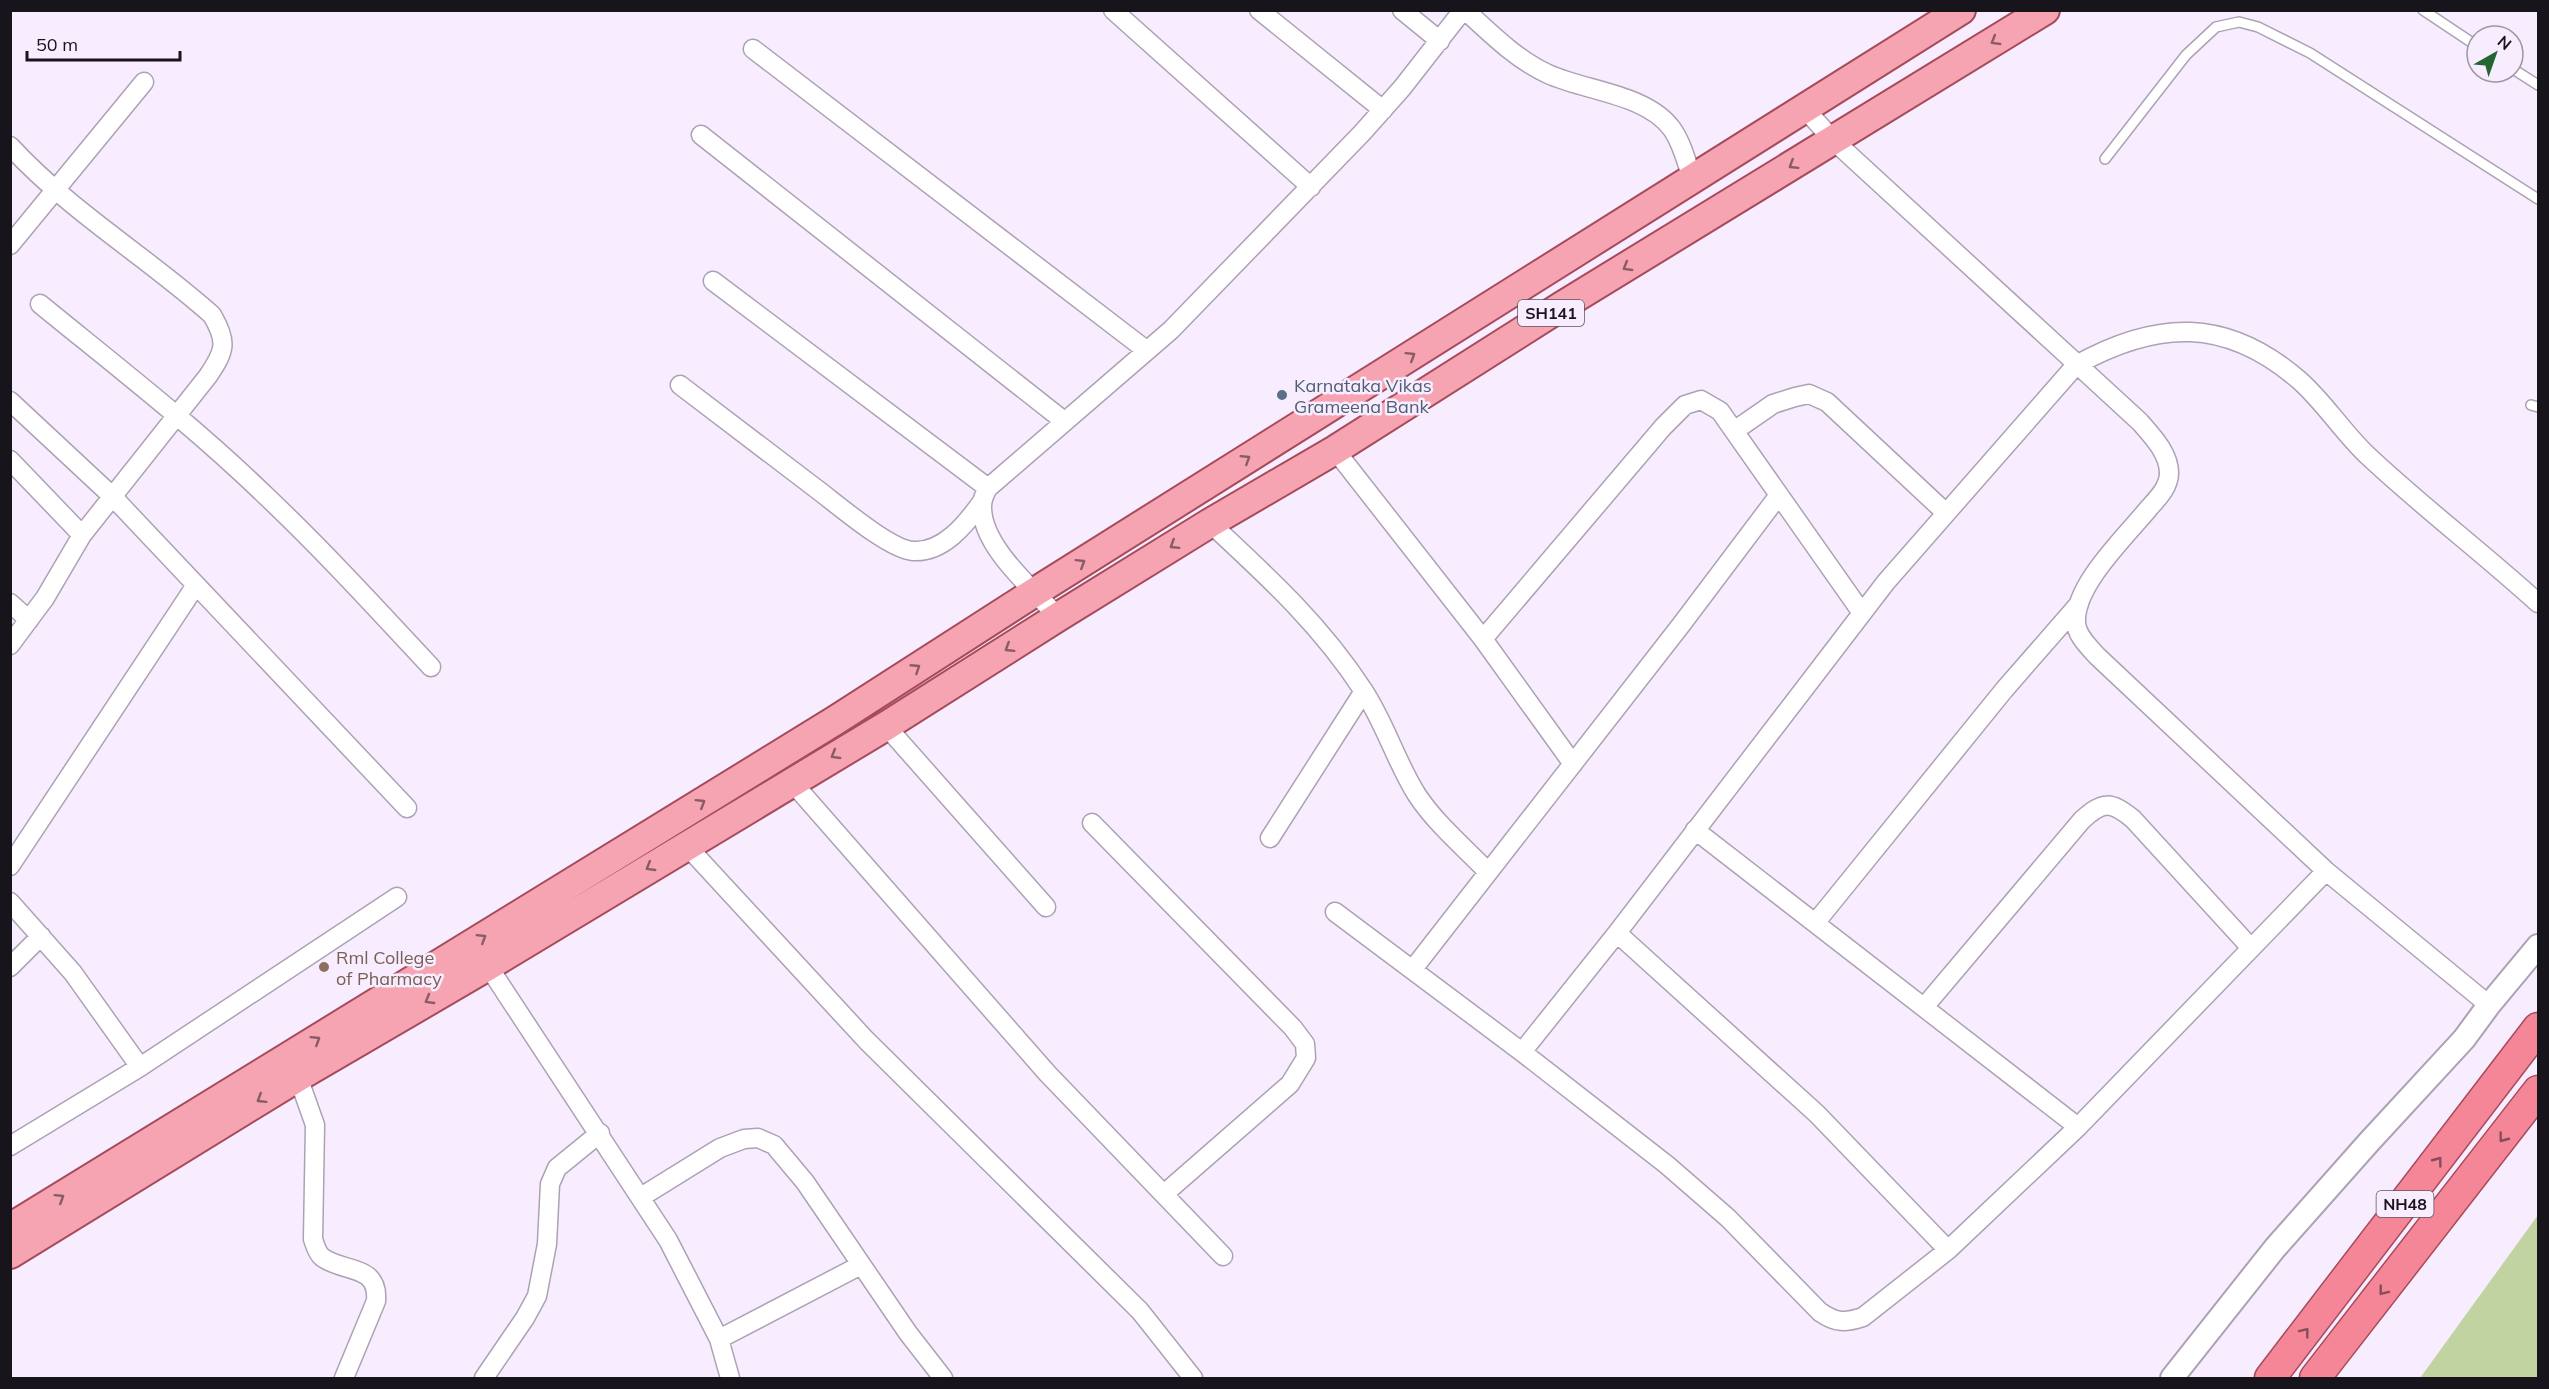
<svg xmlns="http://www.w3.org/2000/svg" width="2549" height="1389" font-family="Mulish,sans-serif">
  <rect width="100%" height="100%" fill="#f8edfe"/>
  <path fill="#c2d3a2" d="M2538,1215V1378H2420Z"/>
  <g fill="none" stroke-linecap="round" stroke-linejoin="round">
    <g stroke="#ada1b4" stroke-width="12">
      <path id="service" d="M2423,10L2477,46
        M2513,69L2538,85
        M2105,159L2186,55L2216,27L2239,22L2258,27L2310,53L2538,199
        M2531,405L2538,407"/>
    </g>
    <g stroke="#ada1b4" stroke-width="21">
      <path id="minor" d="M1113,10L1311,187
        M1259,10L1383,110
        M1402,10L1440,41
        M1465,10C1490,33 1517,60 1548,74C1585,91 1647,94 1672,129C1682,143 1687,163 1692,179
        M753,49L1146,350
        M1805,109L1833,140L2140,422C2152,436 2169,453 2169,473C2169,487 2158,498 2149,508C2127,535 2074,585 2076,622C2076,635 2089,647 2097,656L2326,871L2489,1005
        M701,135L1064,421
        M10,146C72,213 146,256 212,315C228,342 225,351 208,376L82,535L45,598L10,645
        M10,245L144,82
        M713,281L988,488
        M40,304C116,366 195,427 266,496C323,550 377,609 431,667
        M680,385C725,419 770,453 814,487C836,503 888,549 913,551C943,553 966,524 981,503
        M10,401L112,496L407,808
        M1734,431L1773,404L1795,397L1809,394L1827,402L1946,513
        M1335,450L1483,639L1573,764
        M10,460L82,535
        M1210,523C1266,575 1321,625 1363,690C1385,723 1396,762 1417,795C1436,824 1465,848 1488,872
        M10,603L29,620
        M1058,617C1032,588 981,546 982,506C982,500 985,493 988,488L1171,330L1362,133L1402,88L1463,10
        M1483,639L1663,427L1685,405L1701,400L1720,411L1862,613
        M886,726L1046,907
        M792,782L1047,1073L1223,1256
        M1092,823L1293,1028L1305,1044L1306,1058L1290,1084L1164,1194
        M1695,830L2078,1127
        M1270,838L1364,691
        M686,845L866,1040L1140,1311L1193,1378
        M10,866L196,585
        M10,902L73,973L140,1067
        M1335,912L1522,1052L1667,1165L1728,1218L1820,1312C1836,1323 1845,1323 1863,1317L1948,1250L2078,1127L2326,871
        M1816,922L2004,690L2079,604
        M1617,933L1817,1114L1948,1250
        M488,966L668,1240L719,1339L730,1378
        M10,967L41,936
        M1413,969L1681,625L1779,495
        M1925,1006L2082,820C2103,801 2111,801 2133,819L2251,948
        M1522,1052L1617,933L1886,582L2076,365C2157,320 2226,317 2299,380C2324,402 2342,431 2366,454C2421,506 2482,552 2538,603
        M298,1077L315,1125L313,1239C315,1245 317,1253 322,1257C342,1273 379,1263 376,1301L344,1378
        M10,1146L140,1067L397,897
        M641,1197L720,1148L744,1139L758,1138L774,1145L805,1182L908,1333L943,1378
        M719,1339L861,1265
        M484,1378L525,1318L537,1296L547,1244L550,1184L557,1168L600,1133"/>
    </g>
    <g stroke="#ada1b4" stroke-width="26">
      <path id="tertiary" d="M2172,1378L2275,1248L2369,1142L2464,1039L2489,1005L2538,946"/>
    </g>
    <g stroke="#a64b5b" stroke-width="32">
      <path id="primary" d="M10,1228L836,720L1035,592L1961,10
        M10,1254L298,1077L488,966L886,726L1058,617L1210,523L1335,450L1562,306L2045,10"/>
    </g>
    <g stroke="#a64b5b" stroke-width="33">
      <path id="trunk" d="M2270,1378L2538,1028
        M2315,1378L2538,1091"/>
    </g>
    <use href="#service" stroke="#fff" stroke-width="9"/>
    <use href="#minor" stroke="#fff" stroke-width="18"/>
    <use href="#tertiary" stroke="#fff" stroke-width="22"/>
    <use href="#primary" stroke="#f7a4b2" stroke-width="28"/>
    <use href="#trunk" stroke="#f48698" stroke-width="30"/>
  </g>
  <defs><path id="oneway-chevron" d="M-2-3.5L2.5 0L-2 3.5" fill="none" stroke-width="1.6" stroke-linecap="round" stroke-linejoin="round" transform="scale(1.5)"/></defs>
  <g stroke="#885c66">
    <use href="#oneway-chevron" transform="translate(1995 41) rotate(149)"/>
    <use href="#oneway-chevron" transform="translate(1793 165) rotate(148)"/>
    <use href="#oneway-chevron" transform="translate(1627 267) rotate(149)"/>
    <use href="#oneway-chevron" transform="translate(1411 356) rotate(-32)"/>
    <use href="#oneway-chevron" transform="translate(1246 459) rotate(-32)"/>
    <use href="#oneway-chevron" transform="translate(1174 545) rotate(148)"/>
    <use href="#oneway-chevron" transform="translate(1081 563) rotate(-32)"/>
    <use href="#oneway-chevron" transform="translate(1009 648) rotate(148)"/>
    <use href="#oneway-chevron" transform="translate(916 668) rotate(-33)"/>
    <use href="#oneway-chevron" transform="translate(835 755) rotate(149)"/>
    <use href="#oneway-chevron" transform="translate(701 803) rotate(-32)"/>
    <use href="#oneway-chevron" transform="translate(650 867) rotate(149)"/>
    <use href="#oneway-chevron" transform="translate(482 938) rotate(-32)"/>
    <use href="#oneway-chevron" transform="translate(429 1000) rotate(150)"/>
    <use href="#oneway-chevron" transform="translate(316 1040) rotate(-32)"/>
    <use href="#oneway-chevron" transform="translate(261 1099) rotate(148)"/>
    <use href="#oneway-chevron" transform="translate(60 1198) rotate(-32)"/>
  </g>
  <g stroke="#864d5a">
    <use href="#oneway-chevron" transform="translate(2503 1138) rotate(127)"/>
    <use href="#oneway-chevron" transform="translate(2438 1161) rotate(-53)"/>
    <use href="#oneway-chevron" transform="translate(2383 1291) rotate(128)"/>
    <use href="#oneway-chevron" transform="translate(2305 1332) rotate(-52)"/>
  </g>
  <circle fill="#5c6f8a" stroke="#f8edfe" stroke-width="2" cx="1282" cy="395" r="6"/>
  <circle fill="#8d6e63" stroke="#f8edfe" stroke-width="2" cx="324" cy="967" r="6"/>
  <g text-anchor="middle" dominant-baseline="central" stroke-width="5" stroke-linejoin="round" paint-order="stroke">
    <g fill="#f8edfe" stroke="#5b555f" stroke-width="1.5">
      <rect x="1518" y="300" width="66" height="26" rx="4.5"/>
      <rect x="2376.5" y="1191" width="57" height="26" rx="4.5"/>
    </g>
    <g font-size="16" font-weight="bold" fill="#18141b">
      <text x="1551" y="313">SH141</text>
      <text x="2405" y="1204">NH48</text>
    </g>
    <g font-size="18" fill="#4e5e75" stroke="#f8edfe" text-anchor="start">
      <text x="1294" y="385">Karnataka Vikas<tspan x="1294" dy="21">Grameena Bank</tspan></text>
    </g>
    <g font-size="18" fill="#785e54" stroke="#f8edfe" text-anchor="start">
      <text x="336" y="957">Rml College<tspan x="336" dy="21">of Pharmacy</tspan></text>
    </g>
  </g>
  <rect width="2549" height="1389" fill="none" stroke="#18141b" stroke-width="24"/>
  <g transform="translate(2495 54) rotate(40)"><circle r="28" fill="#f8edfe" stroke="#9e96a3" stroke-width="1.5"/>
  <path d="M0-4.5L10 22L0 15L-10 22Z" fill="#226632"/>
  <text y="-9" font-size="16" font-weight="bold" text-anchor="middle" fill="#18141b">N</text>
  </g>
  <path d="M27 51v9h153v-9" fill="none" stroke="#18141b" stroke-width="3"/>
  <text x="36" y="51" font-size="18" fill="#18141b" stroke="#f8edfe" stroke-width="4.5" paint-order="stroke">50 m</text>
</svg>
